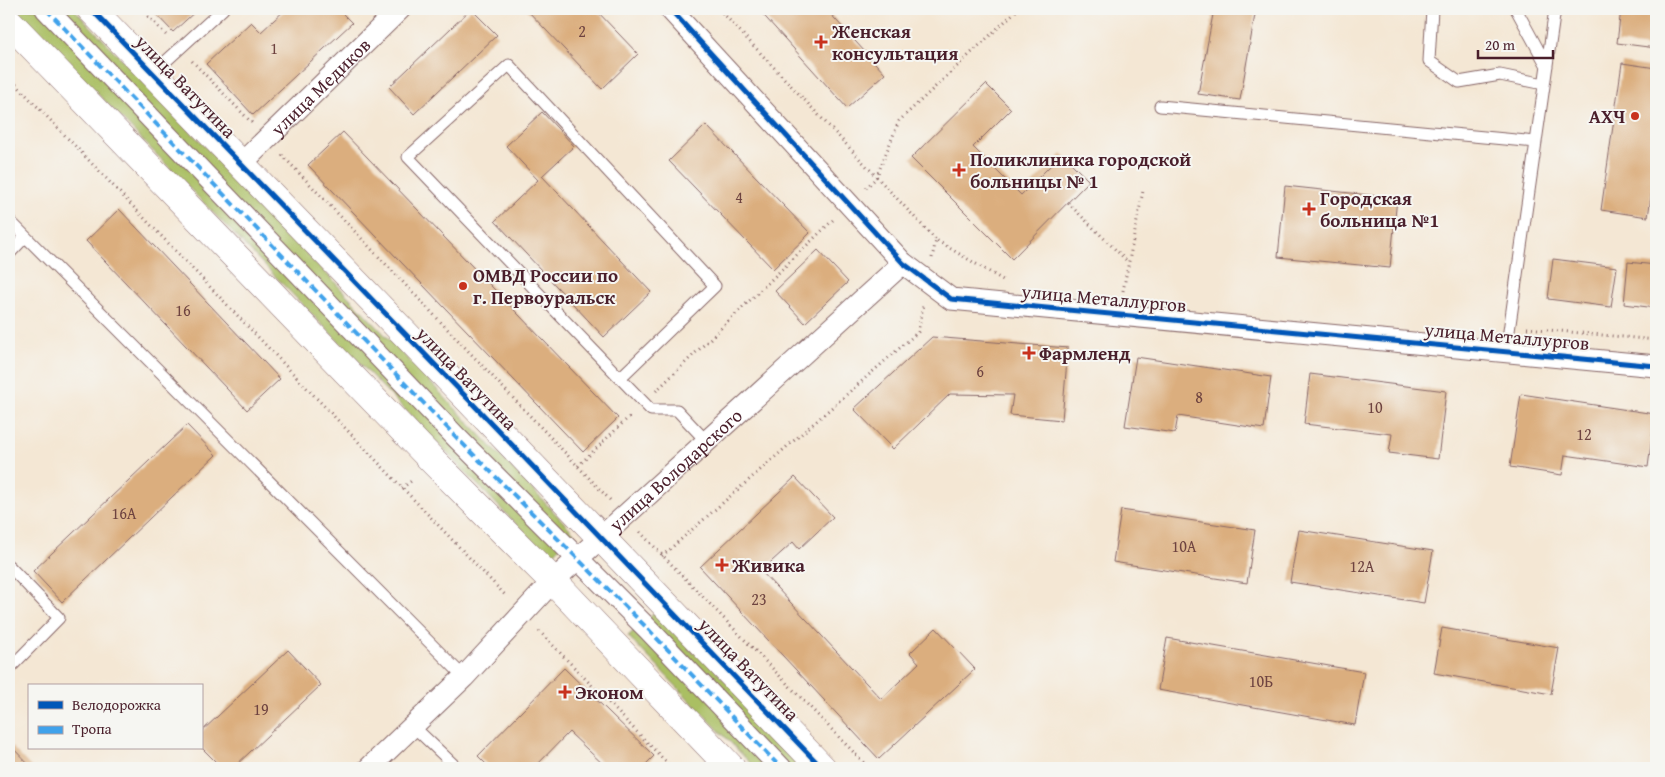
<svg xmlns="http://www.w3.org/2000/svg" width="1665" height="777" font-family="'Gentium Book Plus',serif">
  <rect width="100%" height="100%" fill="#f6f6f2"/>
  <filter id="ink" filterUnits="userSpaceOnUse"><feTurbulence type="fractalNoise" baseFrequency=".02" numOctaves="2"/><feDisplacementMap in="SourceGraphic" scale="10" xChannelSelector="R" yChannelSelector="G"/><feConvolveMatrix kernelMatrix="1 2 1 2 8 2 1 2 1" color-interpolation-filters="sRGB"/></filter>
  <filter id="wash" filterUnits="userSpaceOnUse"><feTurbulence type="fractalNoise" baseFrequency=".0096" numOctaves="4" result="noise"/><feDisplacementMap in="SourceGraphic" scale="20" xChannelSelector="R" yChannelSelector="G"/><feGaussianBlur stdDeviation="1.12" result="paint"/><feColorMatrix in="noise" values="0 0 0 0 0 0 0 0 0 0 0 0 0 0 0 0 0 1.4 0 .05"/><feComposite in="paint" operator="in"/></filter>
  <g filter="url(#wash)">
    <rect width="100%" height="100%" fill="#f4e7d4"/>
    <path fill="#aabf63" stroke="#7a6f47" d="M15,9H74L574,533L549,558Z
      M658,610L809,768H755L628,636Z"/>
    <g id="blocks">
      <path fill="#dbae7e" d="M151,9H198L173,32Z
        M286,9H338L352,23L253,115L206,64L251,22L261,32Z
        M471,9L497,35L414,114L389,87Z
        M526,9H595L638,54L602,89Z
        M758,9H826L885,74L847,108Z
        M1214,9H1256L1240,100L1198,94Z
        M1621,9H1656V48L1617,43Z
        M1622,63L1656,68V163L1648,217L1601,210Z
        M986,84L1011,109L973,147L1021,195L1062,154L1089,181L1012,259L911,158Z
        M542,112L574,146L542,176L651,292L604,337L495,221L538,180L506,146Z
        M706,125L810,233L773,269L669,161Z
        M343,132L618,418L583,452L308,165Z
        M1285,186L1397,198L1390,268L1278,257Z
        M119,209L280,379L247,410L86,241Z
        M818,250L848,282L805,323L775,291Z
        M1553,259L1617,267L1611,307L1548,299Z
        M1628,262L1656,265V308L1624,304Z
        M932,337L1068,348L1062,420L1010,415L1013,395L950,394L893,449L854,409Z
        M1136,357L1271,377L1264,429L1178,416L1175,433L1125,426Z
        M1310,374L1446,391L1438,459L1389,453L1392,434L1304,424Z
        M1521,394L1655,414L1648,467L1565,455L1562,475L1510,467Z
        M187,425L216,455L62,602L33,571Z
        M795,477L833,517L799,549L793,542L761,571L881,699L919,663L910,653L936,628L975,669L879,759L700,567Z
        M1121,510L1255,530L1247,583L1113,562Z
        M1299,530L1433,551L1424,603L1290,582Z
        M1442,628L1559,648L1551,694L1434,673Z
        M1167,638L1364,672L1355,725L1158,690Z
        M288,650L321,685L233,768H222L201,747V732Z
        M564,668L654,756L642,768H607L569,732L534,768H490L478,756Z
        M9,744L32,768H9Z"/>
    </g>
  </g>
  <g filter="url(#ink)">
    <use href="#blocks" fill-opacity="0" stroke="#866566" stroke-width="1"/>
    <g fill="none" stroke-linecap="round" stroke-linejoin="round">
      <g stroke="#866566" stroke-width="13">
        <path id="lane" d="M1432,9L1429,61L1459,82L1500,75L1544,84
          M1516,9L1547,66
          M153,73L223,9
          M1160,106L1536,142
          M9,220L464,677
          M9,254L25,237
          M1506,352L1555,9
          M620,378L715,286L509,65L408,157L620,378L651,410H677L707,442
          M9,566L59,618L9,669
          M413,726L457,768"/>
      </g>
      <g stroke="#866566" stroke-width="23">
        <g id="street">
          <path d="M46,9L458,439L648,629L781,768"/>
          <path d="M670,9L903,263L951,299L1656,366"/>
          <path id="s1" d="M241,164L400,9"/>
          <path id="s2" d="M369,768L464,677L553,581L903,263"/>
        </g>
      </g>
      <g stroke="#866566" stroke-width="29">
        <path id="secondary" d="M91,9C335,261 580,514 822,768
          M9,22L435,463L553,581L731,768"/>
      </g>
      <path stroke="#866566" stroke-width="3" stroke-dasharray="1 4" stroke-linecap="butt" d="M141,9L168,37
        M719,9L936,240
        M192,61L252,123
        M9,77L507,597
        M282,155L610,500
        M866,188L876,178L899,121L1018,9
        M1068,203L1128,262
        M932,258L936,240L1003,280
        M1123,291L1143,191
        M1527,328L1656,340
        M656,391L833,220
        M578,466L631,415
        M402,488L414,479
        M640,532L869,768
        M662,556L918,332L923,306
        M539,631L672,768"/>
      <use href="#lane" stroke="#fff" stroke-width="11"/>
      <use href="#street" stroke="#fff" stroke-width="21"/>
      <use href="#secondary" stroke="#fff" stroke-width="28"/>
      <path stroke="#40a2eb" stroke-width="4" stroke-dasharray="8 4" stroke-linecap="butt" d="M46,9L458,439L648,629L781,768"/>
      <g stroke="#f6f6f2" stroke-width="8">
        <path id="cycleway" d="M91,9C335,261 580,514 822,768
          M670,9L903,263L951,299L1656,366"/>
      </g>
      <use href="#cycleway" stroke="#0057b8" stroke-width="5"/>
    </g>
  </g>
  <g fill="#c8321e" stroke="#f6f6f2" stroke-width="2">
    <path d="M818.5 34.5h5v5h5v5h-5v5h-5v-5h-5v-5h5z"/>
    <circle cx="1635" cy="116" r="5"/>
    <path d="M956.5 162.5h5v5h5v5h-5v5h-5v-5h-5v-5h5z"/>
    <path d="M1306.5 201.5h5v5h5v5h-5v5h-5v-5h-5v-5h5z"/>
    <circle cx="463" cy="286" r="5"/>
    <path d="M1026.5 345.5h5v5h5v5h-5v5h-5v-5h-5v-5h5z"/>
    <path d="M719.5 557.5h5v5h5v5h-5v5h-5v-5h-5v-5h5z"/>
    <path d="M562.5 684.5h5v5h5v5h-5v5h-5v-5h-5v-5h5z"/>
  </g>
  <g text-anchor="middle" dominant-baseline="central" stroke-width="4" stroke-linejoin="round" paint-order="stroke">
    <g font-size="16" fill="#6e4340">
      <text x="582" y="31">2</text>
      <text x="274" y="48">1</text>
      <text x="739" y="197">4</text>
      <text x="183" y="310">16</text>
      <text x="980" y="371">6</text>
      <text x="1199" y="397">8</text>
      <text x="1375" y="407">10</text>
      <text x="1584" y="434">12</text>
      <text x="124" y="513">16А</text>
      <text x="1184" y="546">10А</text>
      <text x="1362" y="566">12А</text>
      <text x="759" y="599">23</text>
      <text x="1261" y="681">10Б</text>
      <text x="261" y="709">19</text>
    </g>
    <g font-size="19" font-weight="bold" fill="#4a1f2b" stroke="#f6f6f2" text-anchor="start">
      <text x="832" y="31">Женская<tspan x="832" dy="22">консультация</tspan></text>
      <text x="1625" y="116" text-anchor="end">АХЧ</text>
      <text x="970" y="159">Поликлиника городской<tspan x="970" dy="22">больницы № 1</tspan></text>
      <text x="1320" y="198">Городская<tspan x="1320" dy="22">больница №1</tspan></text>
      <text x="473" y="275">ОМВД России по<tspan x="473" dy="22">г. Первоуральск</tspan></text>
      <text x="1039" y="353">Фармленд</text>
      <text x="732" y="565">Живика</text>
      <text x="575" y="692">Эконом</text>
    </g>
    <g font-size="19" fill="#4a1f2b" stroke="#f6f6f2">
      <text transform="translate(186 86) rotate(46)">улица Ватутина</text>
      <text stroke="none"><textPath href="#s1" startOffset="111">улица Медиков</textPath></text>
      <text transform="translate(1104 298) rotate(5)">улица Металлургов</text>
      <text transform="translate(1507 336) rotate(5)">улица Металлургов</text>
      <text transform="translate(467 378) rotate(46)">улица Ватутина</text>
      <text stroke="none"><textPath href="#s2" startOffset="428">улица Володарского</textPath></text>
      <text transform="translate(749 669) rotate(46)">улица Ватутина</text>
    </g>
  </g>
  <rect width="1665" height="777" fill="none" stroke="#f6f6f2" stroke-width="30"/>
  <rect x="28" y="684" width="175" height="65" fill="#f6f6f2" stroke="#b1a0a2"/>
  <rect x="38" y="701" width="25" height="8" fill="#0057b8" stroke="#b1a0a2"/>
  <text x="72" y="710" font-size="15" fill="#4a1f2b">Велодорожка</text>
  <rect x="38" y="726" width="25" height="8" fill="#40a2eb" stroke="#b1a0a2"/>
  <text x="72" y="734" font-size="15" fill="#4a1f2b">Тропа</text>
  <path d="M1478 50v8h75v-8" fill="none" stroke="#4a1f2b" stroke-width="2.5"/>
  <text x="1485" y="50" font-size="15" fill="#4a1f2b" stroke="#f6f6f2" stroke-width="4" paint-order="stroke">20 m</text>
</svg>
